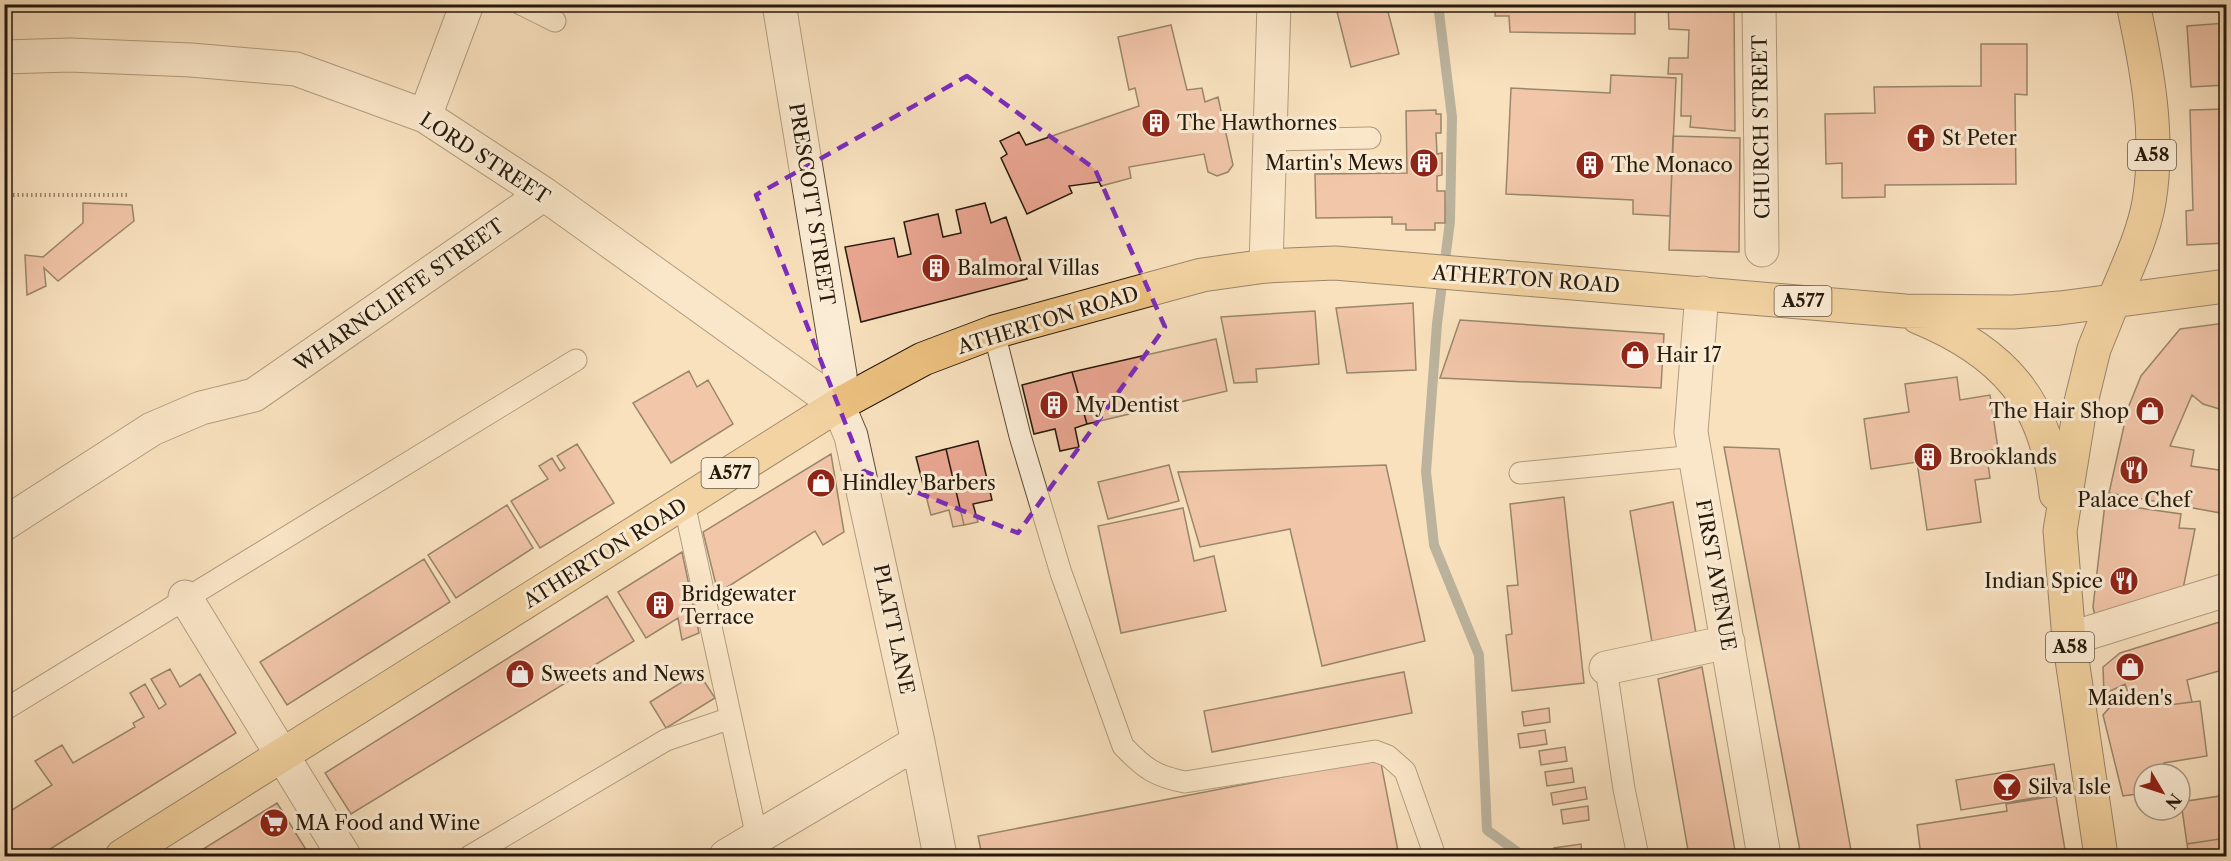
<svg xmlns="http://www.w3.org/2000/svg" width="2231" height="861" font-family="'Libre Caslon Text',serif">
  <rect width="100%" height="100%" fill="#f9e1be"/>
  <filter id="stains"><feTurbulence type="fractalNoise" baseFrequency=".00333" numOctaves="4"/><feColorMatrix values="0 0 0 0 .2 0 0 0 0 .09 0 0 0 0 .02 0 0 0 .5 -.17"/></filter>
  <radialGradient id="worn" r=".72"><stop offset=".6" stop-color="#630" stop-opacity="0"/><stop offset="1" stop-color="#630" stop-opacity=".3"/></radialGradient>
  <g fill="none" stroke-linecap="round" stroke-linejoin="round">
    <path stroke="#707a75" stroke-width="10" d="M1438,4L1452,117L1450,221L1437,324L1426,472L1434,545L1479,655L1487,830L1523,856"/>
  </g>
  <path fill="#e9a591" stroke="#25190a" stroke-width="1.5" d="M1335,4H1386L1399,54L1351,67Z
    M1496,4H1635V34L1510,32L1509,16H1495Z
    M1668,4H1734L1735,131L1690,127L1691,116H1681L1682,74H1668L1669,58H1688L1689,30L1669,29Z
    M2226,23V85L2191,87L2187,26Z
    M1171,25L1187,90L1202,88L1205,102L1218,97L1233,165L1228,172L1217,176L1208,172L1204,154L1129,167L1131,178L1101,186L1099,182L1069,186L1072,193L1027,214L1001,158L1007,154L1000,141L1019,132L1026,145L1139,106L1135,88L1129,90L1118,37Z
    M1981,44H2027V95L2015,94L2016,184L1885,185V197L1842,198V163L1826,164L1825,114L1875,113L1874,87L1981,86Z
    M1611,75L1676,78L1670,216L1633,214V200L1506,194L1511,88L1610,93Z
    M2226,109V243L2187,245L2186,211L2193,210L2190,110Z
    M1436,110V114H1441V133H1436L1437,154L1442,153V175L1437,176V191H1445V223H1435V230H1406V224H1392V217L1316,218L1315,174L1407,173L1406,111Z
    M1673,136L1740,138L1739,252L1669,250Z
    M83,203L132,205L134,221L58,281L44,268L46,286L27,295L25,255L43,257L83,223Z
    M985,203L991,223L1006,217L1027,279L861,322L845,247L894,238L898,257L911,254L904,222L938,214L943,237L961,233L956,210Z
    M1413,303L1416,370L1347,373L1336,308Z
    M1315,311L1319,364L1256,369L1257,382L1234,383L1221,317Z
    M1460,320L1664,334L1661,388L1440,378Z
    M2225,323L2226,411L2203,404L2192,395L2170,446L2194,450L2191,466L2226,471L2221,513L2109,493L2128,408L2141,376L2180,329Z
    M1216,339L1227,391L1087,424L1072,372Z
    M689,371L697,387L708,380L733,424L671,463L633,403Z
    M1072,372L1087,424L1075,428L1079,447L1060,451L1055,429L1034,434L1022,385Z
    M1957,377L1960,400L1990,395L1998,449L1986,451L1990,478L1975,480L1981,522L1927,530L1917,462L1871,469L1864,419L1909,412L1905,384Z
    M978,441L992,500L973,504L978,522L964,525L946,449Z
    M577,444L614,503L540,548L511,501L548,479L539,466L552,458L560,471L565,468L557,456Z
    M1724,447L1779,449L1852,856H1801Z
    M946,449L964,525L953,527L949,510L931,515L916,457Z
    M831,454L844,532L823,545L815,531L718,593L703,532Z
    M1169,465L1179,501L1108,519L1098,482Z
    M1386,465L1425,641L1322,666L1290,529L1200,547L1178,472Z
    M1564,497L1584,683L1512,691L1506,635L1512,634L1507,586L1518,585L1510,504Z
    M1673,502L1696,633L1652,642L1630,511Z
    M2105,503L2181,514L2179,528L2195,529L2181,599L2096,620L2093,607Z
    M507,505L533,548L456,598L428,555Z
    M1183,508L1194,561L1214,556L1226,611L1121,633L1098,526Z
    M682,552L699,633L682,640L678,618L646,638L618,592Z
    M424,559L450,602L287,705L260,662Z
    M607,596L634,641L351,814L325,773Z
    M2226,620V669L2187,680L2192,702L2161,706L2160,699L2132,704L2125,684L2104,694L2103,667L2120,653Z
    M1702,667L1736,856H1689L1658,679Z
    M170,669L180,687L200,674L236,733L39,856H4V815L52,785L35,761L62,745L73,763L135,727L133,723L144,717L130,693L145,684L159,709L166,704L151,679Z
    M698,672L715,698L666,728L650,702Z
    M1404,672L1412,713L1212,752L1204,711Z
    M2160,699L2161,706L2200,701L2207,756L2164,763V774H2144V793L2123,796L2103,715L2110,707Z
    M1549,708L1550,722L1524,726L1522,712Z
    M1545,730L1547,744L1520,748L1518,734Z
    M1565,747L1567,761L1541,765L1539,751Z
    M1380,758L1399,856H982L978,836Z
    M2054,764L2059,794L1961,810L1956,780Z
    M1572,768L1574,782L1547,786L1545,772Z
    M2223,771H2226V838L2187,844L2181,802L2226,795Z
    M1585,787L1587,799L1553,805L1551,793Z
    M2056,796L2066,856H1921L1917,825L2007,811L2006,804Z
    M277,803L310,856H192Z
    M1588,806L1589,820L1563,824L1561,810Z
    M2226,838V856H2189L2187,844Z
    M1581,844L1582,856H1555L1554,848Z"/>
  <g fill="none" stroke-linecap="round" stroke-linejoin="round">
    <g stroke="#5a4b37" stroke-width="23">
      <path id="service" d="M521,4L555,21
        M1270,140L1370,138
        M994,332L1020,436L1061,573L1123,746C1145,769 1155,776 1185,782L1375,751L1388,756L1405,771L1435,856
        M1520,473L1696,456
        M684,503L761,856
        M1606,668L1624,789L1638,856
        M4,710L576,360
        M470,856L666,740L731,718"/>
    </g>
    <g stroke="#5a4b37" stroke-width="35">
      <path id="minor" d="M779,4L840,375L838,405L851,436L918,742L940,856
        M1759,4L1762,250
        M4,57L70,55L191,60L296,69L425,116L544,194L838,405
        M425,116L467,4
        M1266,266L1274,4
        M1702,293L1691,432L1764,856
        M4,524L152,429L201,408L254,395L544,194
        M185,597L344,856
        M2069,639L2226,590
        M1606,668L1728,642
        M726,856L918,742"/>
    </g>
    <g stroke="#25190a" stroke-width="35">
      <path id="primary" d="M2113,302C2126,270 2143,236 2149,202C2160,136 2147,68 2133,4"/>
    </g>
    <g stroke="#25190a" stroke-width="35">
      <path id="trunk" d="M1918,317C2003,352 2047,401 2056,494
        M122,856L838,405L923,359L994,332L1202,275L1266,266L1335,263L1905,311L2013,312L2060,308L2226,286
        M2101,856L2069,639L2060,531L2081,402L2094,349L2113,302"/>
    </g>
    <path stroke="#25190a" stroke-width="4" stroke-dasharray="1.5 3" stroke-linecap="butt" d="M4,195H129"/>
    <use href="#service" stroke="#fbecd5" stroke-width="21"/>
    <use href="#minor" stroke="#fbecd5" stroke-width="33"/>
    <use href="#primary" stroke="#ecc07f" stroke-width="33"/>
    <use href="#trunk" stroke="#ecc07f" stroke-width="33"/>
  </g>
  <path d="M0 0H2231V861H0ZM967,76L1095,169L1165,327L1018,533L864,471L756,195Z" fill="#f9e1be" fill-opacity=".55" fill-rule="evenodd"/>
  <path fill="none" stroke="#7b2cbf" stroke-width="4.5" stroke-dasharray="12 8" stroke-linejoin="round" d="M967,76L1095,169L1165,327L1018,533L864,471L756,195Z"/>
  <defs>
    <g id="building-disc" transform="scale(1.5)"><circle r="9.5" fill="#8f2418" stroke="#fbecd5"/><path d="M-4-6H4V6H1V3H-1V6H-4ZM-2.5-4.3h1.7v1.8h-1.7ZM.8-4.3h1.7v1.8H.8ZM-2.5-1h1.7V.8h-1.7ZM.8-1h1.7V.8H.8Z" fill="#fff"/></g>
    <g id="church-disc" transform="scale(1.5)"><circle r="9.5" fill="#8f2418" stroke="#fbecd5"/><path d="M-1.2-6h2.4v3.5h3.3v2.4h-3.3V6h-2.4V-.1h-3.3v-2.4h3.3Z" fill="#fff"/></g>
    <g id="shop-disc" transform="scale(1.5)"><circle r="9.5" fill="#8f2418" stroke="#fbecd5"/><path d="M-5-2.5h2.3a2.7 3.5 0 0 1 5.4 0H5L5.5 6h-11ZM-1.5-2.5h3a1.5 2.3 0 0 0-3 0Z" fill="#fff"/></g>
    <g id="restaurant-disc" transform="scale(1.5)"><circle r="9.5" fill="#8f2418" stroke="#fbecd5"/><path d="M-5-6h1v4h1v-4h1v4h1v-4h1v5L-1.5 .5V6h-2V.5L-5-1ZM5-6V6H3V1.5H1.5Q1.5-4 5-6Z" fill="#fff"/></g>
    <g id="bar-disc" transform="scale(1.5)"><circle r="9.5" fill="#8f2418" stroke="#fbecd5"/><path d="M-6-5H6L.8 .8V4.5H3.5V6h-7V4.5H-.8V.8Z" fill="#fff"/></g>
    <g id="supermarket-disc" transform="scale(1.5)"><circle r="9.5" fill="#8f2418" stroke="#fbecd5"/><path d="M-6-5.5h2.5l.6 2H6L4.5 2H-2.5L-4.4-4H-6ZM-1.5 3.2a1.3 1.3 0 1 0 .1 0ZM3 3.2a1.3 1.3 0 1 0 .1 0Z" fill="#fff"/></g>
  </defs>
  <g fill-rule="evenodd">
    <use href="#building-disc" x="1156" y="123"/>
    <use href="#church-disc" x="1921" y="138"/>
    <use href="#building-disc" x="1424" y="163"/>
    <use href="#building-disc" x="1590" y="165"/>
    <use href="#building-disc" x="936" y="268"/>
    <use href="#shop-disc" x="1635" y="355"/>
    <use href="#building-disc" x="1054" y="405"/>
    <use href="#shop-disc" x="2150" y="411"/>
    <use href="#building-disc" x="1928" y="457"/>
    <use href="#restaurant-disc" x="2134" y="470"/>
    <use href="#shop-disc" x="821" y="483"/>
    <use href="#restaurant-disc" x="2124" y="581"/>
    <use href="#building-disc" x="660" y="605"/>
    <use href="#shop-disc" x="2130" y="667"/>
    <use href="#shop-disc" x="520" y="674"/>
    <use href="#bar-disc" x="2007" y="787"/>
    <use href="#supermarket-disc" x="274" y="823"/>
  </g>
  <g text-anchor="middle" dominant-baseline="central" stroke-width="6" stroke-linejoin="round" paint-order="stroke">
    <g fill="#fbecd5" stroke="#655847" stroke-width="1.5">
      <rect x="2128" y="140" width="48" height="30" rx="4.5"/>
      <rect x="1774.5" y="286" width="57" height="30" rx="4.5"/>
      <rect x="701.5" y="458" width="57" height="30" rx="4.5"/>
      <rect x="2046" y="632" width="48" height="30" rx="4.5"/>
    </g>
    <g font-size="18" font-weight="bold" fill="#25190a">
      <text x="2152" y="155">A58</text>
      <text x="1803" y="301">A577</text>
      <text x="730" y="473">A577</text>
      <text x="2070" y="647">A58</text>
    </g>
    <g font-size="20" fill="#25190a" stroke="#fbecd5" text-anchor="start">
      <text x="1177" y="123">The Hawthornes</text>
      <text x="1942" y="138">St Peter</text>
      <text x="1403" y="163" text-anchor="end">Martin's Mews</text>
      <text x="1611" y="165">The Monaco</text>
      <text x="957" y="268">Balmoral Villas</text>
      <text x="1656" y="355">Hair 17</text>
      <text x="1075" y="405">My Dentist</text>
      <text x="2129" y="411" text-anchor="end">The Hair Shop</text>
      <text x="1949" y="457">Brooklands</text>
      <text x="842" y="483">Hindley Barbers</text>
      <text x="2134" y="500" text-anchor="middle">Palace Chef</text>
      <text x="2103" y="581" text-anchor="end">Indian Spice</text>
      <text x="681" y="594">Bridgewater<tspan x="681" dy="23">Terrace</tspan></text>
      <text x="541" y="674">Sweets and News</text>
      <text x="2130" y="698" text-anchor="middle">Maiden's</text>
      <text x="2028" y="787">Silva Isle</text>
      <text x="295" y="823">MA Food and Wine</text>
    </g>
    <g font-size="20" fill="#25190a" stroke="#fbecd5">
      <text transform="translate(1761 127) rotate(-91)">CHURCH STREET</text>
      <text transform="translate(485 158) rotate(33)">LORD STREET</text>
      <text transform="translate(812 204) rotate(81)">PRESCOTT STREET</text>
      <text transform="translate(1526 279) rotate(4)">ATHERTON ROAD</text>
      <text transform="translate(399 295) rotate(-35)">WHARNCLIFFE STREET</text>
      <text transform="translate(1048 320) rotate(-17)">ATHERTON ROAD</text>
      <text transform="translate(605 553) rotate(-32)">ATHERTON ROAD</text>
      <text transform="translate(1716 575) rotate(80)">FIRST AVENUE</text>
      <text transform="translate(894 629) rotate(78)">PLATT LANE</text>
    </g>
  </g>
  <rect width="2231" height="861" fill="none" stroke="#f9e1be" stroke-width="24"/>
  <rect x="6" y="6" width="2219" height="849" fill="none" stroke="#25190a" stroke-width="3"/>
  <rect x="12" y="12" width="2207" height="837" fill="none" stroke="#25190a" stroke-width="1.5"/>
  <g transform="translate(2162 792) rotate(129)"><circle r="28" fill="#fbecd5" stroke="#a59884" stroke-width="1.5"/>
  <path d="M0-4.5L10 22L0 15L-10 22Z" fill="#8f2418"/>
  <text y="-9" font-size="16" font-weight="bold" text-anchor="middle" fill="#25190a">N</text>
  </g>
  <rect width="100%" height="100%" filter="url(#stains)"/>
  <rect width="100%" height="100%" fill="url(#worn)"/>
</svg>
